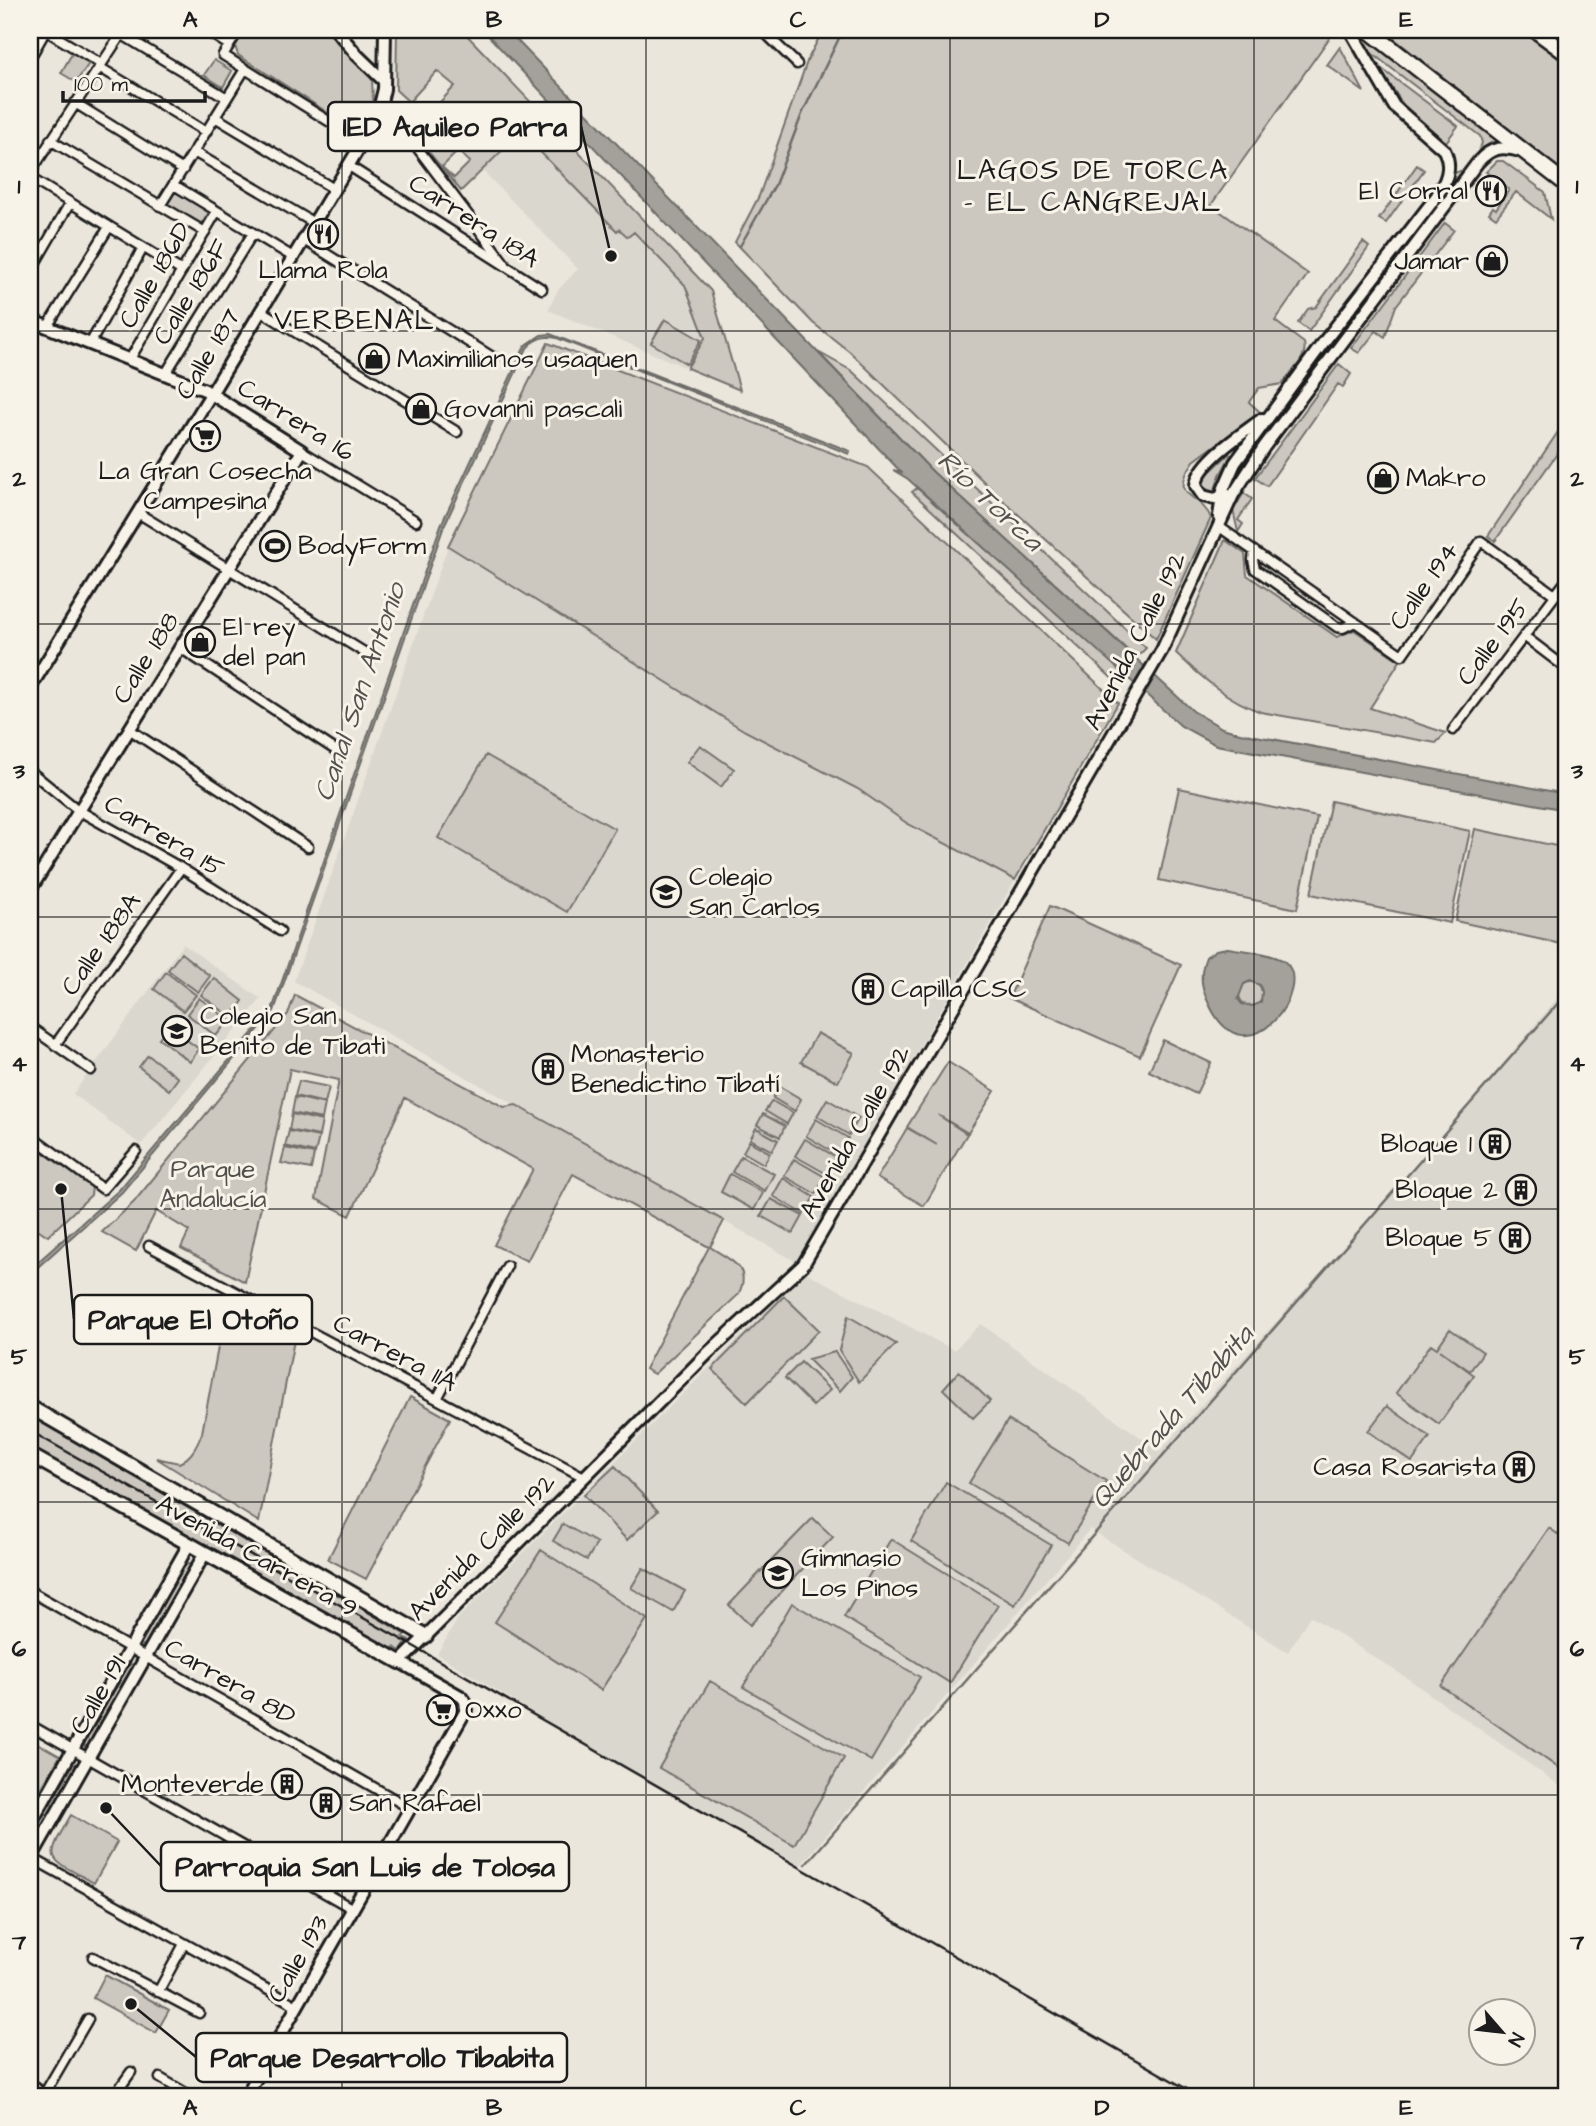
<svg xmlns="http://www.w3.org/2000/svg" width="1596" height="2126" font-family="'Architects Daughter',sans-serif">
  <rect width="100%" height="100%" fill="#eae6dc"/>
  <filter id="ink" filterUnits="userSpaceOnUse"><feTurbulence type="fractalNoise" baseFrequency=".0143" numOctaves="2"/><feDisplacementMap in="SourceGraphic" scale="14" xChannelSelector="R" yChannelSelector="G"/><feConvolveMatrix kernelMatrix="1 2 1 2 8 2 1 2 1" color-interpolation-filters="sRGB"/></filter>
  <g filter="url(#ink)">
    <path fill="#dad7ce" d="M521,131L616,230L619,228L633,232L685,285L705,338L687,368L548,310L558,290L578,269L482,170Z
      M448,546L591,634L858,789L908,824L1015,880L797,1262L294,981Z
      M183,944L261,999L141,1145L73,1094Z
      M1566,988V1790L1407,1678L1310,1616L1288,1652L1090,1529L800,1866L568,1734L437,1654L459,1617L805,1272L954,1350L981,1324L1160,1451L1433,1147Z"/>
    <path fill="#ccc8c0" stroke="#74726e" stroke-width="2" fill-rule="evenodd" d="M246,30H327L372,79L373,102L355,130L238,55L235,46Z
      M397,30H462L711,291L740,390L687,368L705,338L685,285L634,232L628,237L619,229L617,231L521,132L461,191L412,132L455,86L437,71L409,102L396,90ZM458,151L470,162L454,178L442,167Z
      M823,30H1335L1211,205L1308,274L1275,321L1304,343C1308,358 1291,372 1282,384L1259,388L1249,402L1260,412L1194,461C1167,499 1200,492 1211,518L1156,639L1010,507L850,352L813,323L735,242L759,196L808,59Z
      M1355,30H1359L1501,144L1490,145L1479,150L1482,143L1480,136L1369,51Z
      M1383,30H1524L1566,63V174Z
      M1340,47L1364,92L1327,65Z
      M73,52L90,62L76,82L61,73Z
      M214,60L232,71L223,87L204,75Z
      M1378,66L1458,126L1446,142L1406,109Z
      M1497,161H1503L1545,192L1551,219L1516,192L1496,218L1489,213L1493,207L1496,209L1509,190L1486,172Z
      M1417,165L1424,170L1386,223L1379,219Z
      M1463,170L1330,348L1328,347L1447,186L1454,173Z
      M172,190L209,212L201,225L165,203Z
      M1445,223L1454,230L1396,306L1385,337L1376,331L1359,353L1351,348Z
      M1363,242L1369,247L1309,331L1298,323L1308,309L1316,307Z
      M665,319L701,340L687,364L651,343Z
      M548,343L868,467L1118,703L1015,880L908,824L858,789L745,731L448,546Z
      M818,352L852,371L1146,648L1136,658L933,472Z
      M1315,364L1317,366L1237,475L1235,473Z
      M1339,364L1351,374L1343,387L1338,384L1267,486L1255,478Z
      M1566,420V441L1495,541L1488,536Z
      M1229,454L1231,455L1220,475L1214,492L1209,494L1202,489L1201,480Z
      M917,488L1125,674L1117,683L912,492Z
      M1244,493L1252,499L1238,520L1243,524L1238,532L1233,510Z
      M1225,540L1245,554L1247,575L1337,637L1354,630L1400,661L1370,708L1446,733L1436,743L1261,712C1227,700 1201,677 1176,653Z
      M700,745L734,769L721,787L687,762Z
      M486,755L615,829L567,912L438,838Z
      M1179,788L1317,817L1297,909L1159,880Z
      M1331,801L1470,831L1450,923L1311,894Z
      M1475,829L1566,848V945L1455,921Z
      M1050,906L1181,965L1140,1056L1009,998Z
      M181,953L210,976L198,992L168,970Z
      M166,972L196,995L183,1011L154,989Z
      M214,978L243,1001L231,1017L201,995Z
      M1239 994a12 12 0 1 1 24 0a12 12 0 1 1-24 0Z
      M295,995L504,1107L516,1105L724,1221L710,1247C730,1260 753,1267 738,1295L654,1374L645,1369L709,1247L573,1174L527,1261L494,1245L533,1169L405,1098L350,1216L316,1199L339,1080L290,1069L245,1282L181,1248L189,1231L156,1211L136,1251L102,1232L134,1202L288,1014Z
      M199,998L229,1020L216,1036L187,1014Z
      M168,1026L199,1049L190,1062L159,1038Z
      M817,1033L854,1053L838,1082L801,1062Z
      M1163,1040L1211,1063L1196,1094L1149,1071Z
      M148,1055L178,1078L169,1090L139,1067Z
      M948,1062L995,1091L968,1133L938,1115L967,1134L924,1206L877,1178L907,1128L937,1145L907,1127Z
      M299,1081L329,1087L325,1103L295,1096Z
      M779,1086L801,1099L795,1111L773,1098Z
      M295,1097L325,1104L322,1119L292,1113Z
      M827,1099L859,1118L849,1135L817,1116Z
      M772,1101L793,1113L787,1124L765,1111Z
      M292,1114L322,1121L319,1136L289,1130Z
      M763,1114L785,1126L780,1137L757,1125Z
      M816,1119L848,1138L838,1155L806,1136Z
      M756,1128L778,1140L772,1151L750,1139Z
      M289,1131L319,1137L315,1153L285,1146Z
      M805,1139L836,1157L827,1174L795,1156Z
      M749,1141L770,1153L764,1164L743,1152Z
      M31,1144L92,1187L91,1195L48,1236L30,1224Z
      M285,1148L314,1154L311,1169L281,1163Z
      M741,1156L774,1174L765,1191L732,1172Z
      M794,1159L825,1177L816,1194L784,1176Z
      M730,1174L763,1193L754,1210L721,1192Z
      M783,1178L814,1197L804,1214L773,1196Z
      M771,1199L803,1216L793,1234L761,1216Z
      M784,1296L819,1330L747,1403L712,1369Z
      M227,1299L295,1335L259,1522L156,1458L179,1463C192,1457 197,1446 202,1433Z
      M848,1316L896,1344L859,1382L839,1350Z
      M1450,1329L1483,1352L1470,1371L1440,1350L1474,1375L1439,1424L1396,1393L1431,1344L1437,1348Z
      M835,1352L852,1377L840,1391L808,1359Z
      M801,1362L830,1390L813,1406L785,1378Z
      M959,1371L990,1401L973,1418L943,1389Z
      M410,1397L450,1419L366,1579L328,1559Z
      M1387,1406L1430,1437L1412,1462L1368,1431Z
      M30,1416L405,1634L403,1637L409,1640L400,1651L394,1647L391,1649L30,1448Z
      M1008,1420L1106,1481L1068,1543L969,1483Z
      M615,1466L658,1511L627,1540L584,1495Z
      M946,1482L1051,1545L1015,1605L911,1541Z
      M813,1518L833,1537L792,1580L771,1561Z
      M563,1524L597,1543L587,1560L553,1541Z
      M1549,1528L1566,1540V1760L1560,1769L1441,1686Z
      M891,1539L998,1605L950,1683L844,1617Z
      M541,1550L647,1619L601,1690L495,1622Z
      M189,1563L190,1567L146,1644L141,1646L140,1641L185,1564Z
      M767,1565L788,1585L750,1625L729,1605Z
      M643,1568L685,1591L673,1612L631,1588Z
      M792,1603L920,1677L871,1761L743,1687Z
      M133,1664L135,1667L90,1745L85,1747L84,1742L129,1665Z
      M710,1681L844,1758L794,1845L659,1768Z
      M30,1739L60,1756L30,1808Z
      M77,1763L78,1765L33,1845L30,1847V1839L73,1765Z
      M71,1815L117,1842L94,1883C47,1856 43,1864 71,1815Z
      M105,1975L169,2010L156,2033L93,1998Z"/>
    <path fill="#a3a19a" stroke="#6d6c68" stroke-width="2" fill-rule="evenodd" d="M483,30H507L933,472L1193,711L1222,728L1240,733L1566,794V810L1216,745L1181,726L908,479L893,470L901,472Z
      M550,334L850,451L849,454L557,338C544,335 536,338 527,348L444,526L274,1011L122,1192L30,1274V1269L119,1190L272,1010L441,525L525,346L541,335Z
      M1227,948C1241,950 1274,953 1285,962C1315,987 1248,1081 1211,1008C1202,990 1198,977 1206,957L1216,950ZM1250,981L1260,985L1262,992L1261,1002L1253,1006L1242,1004L1238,999L1244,984Z"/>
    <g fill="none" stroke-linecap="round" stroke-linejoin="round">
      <path stroke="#6d6c68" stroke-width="2.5" d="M740,246L775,185L802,114L843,30
        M806,1864L1566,994"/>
      <g stroke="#1c1c1c" stroke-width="13">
        <path id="street" d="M45,30L101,64
          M205,30L229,45
          M239,30L223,55L362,142
          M762,30L797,64
          M121,34L227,98
          M30,58L46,30
          M99,67L206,132
          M382,101L505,264
          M75,103L183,170
          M215,117L334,189
          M50,140L205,232
          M194,152L314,223
          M349,166L542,289
          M30,173L124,30
          M30,178L182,271
          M174,185L293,257
          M160,206L245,69
          M304,240L494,358
          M30,272L70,203
          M261,311L457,432
          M47,327L109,227
          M90,344L143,248
          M130,359L217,211
          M166,373L253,233
          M302,451L416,521
          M138,513L372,657
          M1218,526L1402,655L1481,541L1555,595
          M1254,551L1253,560L1255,569L1337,627L1343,628L1355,622
          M1524,636L1566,668
          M179,647L340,753
          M129,729L308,847
          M1453,730L1566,581
          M30,771L78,810L181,868L280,931
          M30,1027L91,1070
          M55,1045L181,868
          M30,1135L103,1189L136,1151
          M149,1246L584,1477
          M437,1399L507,1266
          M30,1591L410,1808
          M30,1725L353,1909
          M30,1857L297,2006
          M93,1957L199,2013
          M158,1992L184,1944
          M160,2078L191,2096
          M43,2096L88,2019
          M114,2096L131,2072"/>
      </g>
      <g stroke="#1c1c1c" stroke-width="16">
        <path id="secondary" d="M336,30L357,55L384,81
          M30,320L205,390L302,451L30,890
          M1226,494L1215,499L1203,496L1196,486C1197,462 1244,433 1262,419
          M1219,516L1223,490L1235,463L1320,347L1436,197C1446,182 1453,167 1444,150L1394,106L1350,30
          M30,688L211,394L377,118L384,89L385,30
          M30,1825L189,1544
          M30,1860L205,1553
          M246,2096L466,1710L465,1701L462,1697L400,1662L708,1353L803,1265L1162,650L1233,495L1264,447L1478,162C1492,146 1503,146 1523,152"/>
      </g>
      <g stroke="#1c1c1c" stroke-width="18">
        <path id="primary" d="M30,1407L426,1636
          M30,1455L400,1662
          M30,2085L41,2096"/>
      </g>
      <g stroke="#1c1c1c" stroke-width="19">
        <path id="highway" d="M1368,30L1566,184
          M1535,30L1566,53"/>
      </g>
      <use href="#street" stroke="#f7f3e8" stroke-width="8"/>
      <use href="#secondary" stroke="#f7f3e8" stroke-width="10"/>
      <use href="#primary" stroke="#f7f3e8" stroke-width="12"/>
      <use href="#highway" stroke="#f7f3e8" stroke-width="14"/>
      <path stroke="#1c1c1c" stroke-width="2.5" d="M30,1431L415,1647L1199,2096"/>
    </g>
  </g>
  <path fill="none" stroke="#1c1c1c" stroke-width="2" stroke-opacity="0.55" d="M342,30V2096M646,30V2096M950,30V2096M1254,30V2096M30,331H1566M30,624H1566M30,917H1566M30,1209H1566M30,1502H1566M30,1795H1566"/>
  <defs>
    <g id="restaurant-ring" transform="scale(1.575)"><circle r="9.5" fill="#f7f3e8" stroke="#1c1c1c" stroke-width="1.5"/><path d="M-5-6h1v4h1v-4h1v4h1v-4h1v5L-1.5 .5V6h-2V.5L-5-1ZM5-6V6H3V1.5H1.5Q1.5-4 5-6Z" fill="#1c1c1c"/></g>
    <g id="shop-ring" transform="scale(1.575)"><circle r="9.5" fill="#f7f3e8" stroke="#1c1c1c" stroke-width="1.5"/><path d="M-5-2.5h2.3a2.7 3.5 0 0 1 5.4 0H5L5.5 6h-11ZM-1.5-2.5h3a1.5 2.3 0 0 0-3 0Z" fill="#1c1c1c"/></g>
    <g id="supermarket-ring" transform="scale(1.575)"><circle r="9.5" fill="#f7f3e8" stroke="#1c1c1c" stroke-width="1.5"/><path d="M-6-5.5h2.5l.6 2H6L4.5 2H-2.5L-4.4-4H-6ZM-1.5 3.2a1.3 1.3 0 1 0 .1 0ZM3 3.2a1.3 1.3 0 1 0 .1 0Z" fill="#1c1c1c"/></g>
    <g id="stadium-ring" transform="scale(1.575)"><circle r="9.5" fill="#f7f3e8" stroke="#1c1c1c" stroke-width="1.5"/><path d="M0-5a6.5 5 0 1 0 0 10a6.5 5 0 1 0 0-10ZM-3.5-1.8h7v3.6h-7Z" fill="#1c1c1c"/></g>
    <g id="school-ring" transform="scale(1.575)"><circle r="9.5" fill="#f7f3e8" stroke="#1c1c1c" stroke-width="1.5"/><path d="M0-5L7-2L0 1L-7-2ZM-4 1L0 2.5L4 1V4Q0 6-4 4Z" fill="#1c1c1c"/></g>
    <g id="building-ring" transform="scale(1.575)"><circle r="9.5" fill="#f7f3e8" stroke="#1c1c1c" stroke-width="1.5"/><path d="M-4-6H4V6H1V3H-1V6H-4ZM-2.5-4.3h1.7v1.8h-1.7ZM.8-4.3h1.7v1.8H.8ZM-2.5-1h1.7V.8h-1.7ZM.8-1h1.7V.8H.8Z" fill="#1c1c1c"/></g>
  </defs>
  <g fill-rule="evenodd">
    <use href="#restaurant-ring" x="1491" y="191"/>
    <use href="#restaurant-ring" x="323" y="234"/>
    <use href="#shop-ring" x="1492" y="261"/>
    <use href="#shop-ring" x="374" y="359"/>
    <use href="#shop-ring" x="421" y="409"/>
    <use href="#supermarket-ring" x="205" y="436"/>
    <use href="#shop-ring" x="1383" y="478"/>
    <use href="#stadium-ring" x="275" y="546"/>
    <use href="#shop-ring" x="200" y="642"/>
    <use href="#school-ring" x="666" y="892"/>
    <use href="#building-ring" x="868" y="989"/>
    <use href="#school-ring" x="177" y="1031"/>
    <use href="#building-ring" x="548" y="1069"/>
    <use href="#building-ring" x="1495" y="1144"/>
    <use href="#building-ring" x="1521" y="1190"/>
    <use href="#building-ring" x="1515" y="1238"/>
    <use href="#building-ring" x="1519" y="1467"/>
    <use href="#school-ring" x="778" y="1573"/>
    <use href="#supermarket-ring" x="442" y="1710"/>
    <use href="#building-ring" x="287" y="1784"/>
    <use href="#building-ring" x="326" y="1803"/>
  </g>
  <g text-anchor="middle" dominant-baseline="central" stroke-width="6" stroke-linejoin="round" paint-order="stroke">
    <g font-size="26" fill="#1c1c1c" stroke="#f7f3e8" text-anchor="start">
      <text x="1468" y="191" text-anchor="end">El Corral</text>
      <text x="1469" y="261" text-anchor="end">Jamar</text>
      <text x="323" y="270" text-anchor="middle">Llama Rola</text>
      <text x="397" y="359">Maximilianos usaquen</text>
      <text x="444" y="409">Govanni pascali</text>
      <text x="205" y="471" text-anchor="middle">La Gran Cosecha<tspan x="205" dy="30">Campesina</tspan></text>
      <text x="1406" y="478">Makro</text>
      <text x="298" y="546">BodyForm</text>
      <text x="223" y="627">El rey<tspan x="223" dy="30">del pan</tspan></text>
      <text x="689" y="877">Colegio<tspan x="689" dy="30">San Carlos</tspan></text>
      <text x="891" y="989">Capilla CSC</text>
      <text x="200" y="1016">Colegio San<tspan x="200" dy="30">Benito de Tibati</tspan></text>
      <text x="571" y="1054">Monasterio<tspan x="571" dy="30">Benedictino Tibatí</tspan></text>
      <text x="1472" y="1144" text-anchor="end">Bloque 1</text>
      <text x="1498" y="1190" text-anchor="end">Bloque 2</text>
      <text x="1492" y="1238" text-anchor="end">Bloque 5</text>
      <text x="1496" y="1467" text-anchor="end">Casa Rosarista</text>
      <text x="801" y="1558">Gimnasio<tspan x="801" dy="30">Los Pinos</tspan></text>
      <text x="465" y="1710">Oxxo</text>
      <text x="264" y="1784" text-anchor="end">Monteverde</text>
      <text x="349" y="1803">San Rafael</text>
    </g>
    <g font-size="26" fill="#1c1c1c" stroke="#f7f3e8">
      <text transform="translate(474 221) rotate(33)">Carrera 18A</text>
      <text transform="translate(155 275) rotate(-60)">Calle 186D</text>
      <text transform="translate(191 292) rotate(-58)">Calle 186F</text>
      <text transform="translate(208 354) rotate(-59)">Calle 187</text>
      <text transform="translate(296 420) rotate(32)">Carrera 16</text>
      <text transform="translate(1424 586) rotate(-55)">Calle 194</text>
      <text transform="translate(1135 641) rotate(-63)">Avenida Calle 192</text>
      <text transform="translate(1493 642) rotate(-53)">Calle 195</text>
      <text transform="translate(146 658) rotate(-58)">Calle 188</text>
      <text transform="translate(164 836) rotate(31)">Carrera 15</text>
      <text transform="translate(101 944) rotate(-55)">Calle 188A</text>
      <text transform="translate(855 1132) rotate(-60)">Avenida Calle 192</text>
      <text transform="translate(395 1353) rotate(28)">Carrera 11A</text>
      <text transform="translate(482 1547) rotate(-45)">Avenida Calle 192</text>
      <text transform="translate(257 1556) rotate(29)">Avenida Carrera 9</text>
      <text transform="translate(230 1682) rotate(30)">Carrera 8D</text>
      <text transform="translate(98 1695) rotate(-60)">Calle 191</text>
      <text transform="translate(298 1959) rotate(-60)">Calle 193</text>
    </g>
    <g font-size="26" fill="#51504d" stroke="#f7f3e8">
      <text x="213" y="1169">Parque<tspan x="213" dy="30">Andalucía</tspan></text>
    </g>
    <g font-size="28" letter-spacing="2" fill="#1c1c1c" stroke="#f7f3e8">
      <text x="1093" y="170">LAGOS DE TORCA<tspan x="1093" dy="32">- EL CANGREJAL</tspan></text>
      <text x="355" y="320">VERBENAL</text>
    </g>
    <g font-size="28" font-style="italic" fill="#52514e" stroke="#f7f3e8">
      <text transform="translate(990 501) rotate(43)">Río Torca</text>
      <text transform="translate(360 692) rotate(-71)">Canal San Antonio</text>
      <text transform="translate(1172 1417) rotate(-49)">Quebrada Tibabita</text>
    </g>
  </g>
  <path fill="none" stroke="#1c1c1c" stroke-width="2.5" d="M611 256L581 126M61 1189L74 1319M106 1808L161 1866M131 2004L196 2057"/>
  <g fill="#1c1c1c" stroke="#f7f3e8" stroke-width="2.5">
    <circle cx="611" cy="256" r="7"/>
    <circle cx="61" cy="1189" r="7"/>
    <circle cx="106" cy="1808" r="7"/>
    <circle cx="131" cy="2004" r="7"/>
  </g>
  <g fill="#f7f3e8" stroke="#1c1c1c" stroke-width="2.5">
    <rect x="328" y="102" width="253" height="49" rx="7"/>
    <rect x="74" y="1295" width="238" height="49" rx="7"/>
    <rect x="161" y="1842" width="408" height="49" rx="7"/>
    <rect x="196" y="2033" width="371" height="49" rx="7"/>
  </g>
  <g font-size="28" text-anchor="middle" font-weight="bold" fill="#1c1c1c">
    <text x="455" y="136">IED Aquileo Parra</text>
    <text x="193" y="1329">Parque El Otoño</text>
    <text x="365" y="1876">Parroquia San Luis de Tolosa</text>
    <text x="382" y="2067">Parque Desarrollo Tibabita</text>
  </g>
  <rect width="1596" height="2126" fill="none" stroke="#f7f3e8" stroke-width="77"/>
  <g transform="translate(1502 2032) rotate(118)"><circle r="33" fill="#f7f3e8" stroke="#9f9d96" stroke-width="2"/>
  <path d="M0-5L12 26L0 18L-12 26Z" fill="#1c1c1c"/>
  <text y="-10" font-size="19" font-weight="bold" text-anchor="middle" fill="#1c1c1c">N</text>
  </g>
  <path d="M63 91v10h142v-10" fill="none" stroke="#1c1c1c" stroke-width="3.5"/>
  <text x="74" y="91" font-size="21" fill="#1c1c1c" stroke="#f7f3e8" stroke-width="5" paint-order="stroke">100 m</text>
  <rect x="38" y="38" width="1520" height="2050" fill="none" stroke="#1c1c1c" stroke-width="2.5"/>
  <g font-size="23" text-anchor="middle" font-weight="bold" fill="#1c1c1c">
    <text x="190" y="27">A</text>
    <text x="494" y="27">B</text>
    <text x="798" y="27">C</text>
    <text x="1102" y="27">D</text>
    <text x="1406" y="27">E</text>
    <text x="19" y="193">1</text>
    <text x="1577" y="193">1</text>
    <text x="19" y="486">2</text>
    <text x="1577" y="486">2</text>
    <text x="19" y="778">3</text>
    <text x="1577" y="778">3</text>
    <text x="19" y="1071">4</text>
    <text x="1577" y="1071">4</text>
    <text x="19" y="1364">5</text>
    <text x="1577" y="1364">5</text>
    <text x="19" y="1656">6</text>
    <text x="1577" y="1656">6</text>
    <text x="19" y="1949">7</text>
    <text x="1577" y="1949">7</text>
    <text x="190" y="2115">A</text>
    <text x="494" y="2115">B</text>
    <text x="798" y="2115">C</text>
    <text x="1102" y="2115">D</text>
    <text x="1406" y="2115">E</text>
  </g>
</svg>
